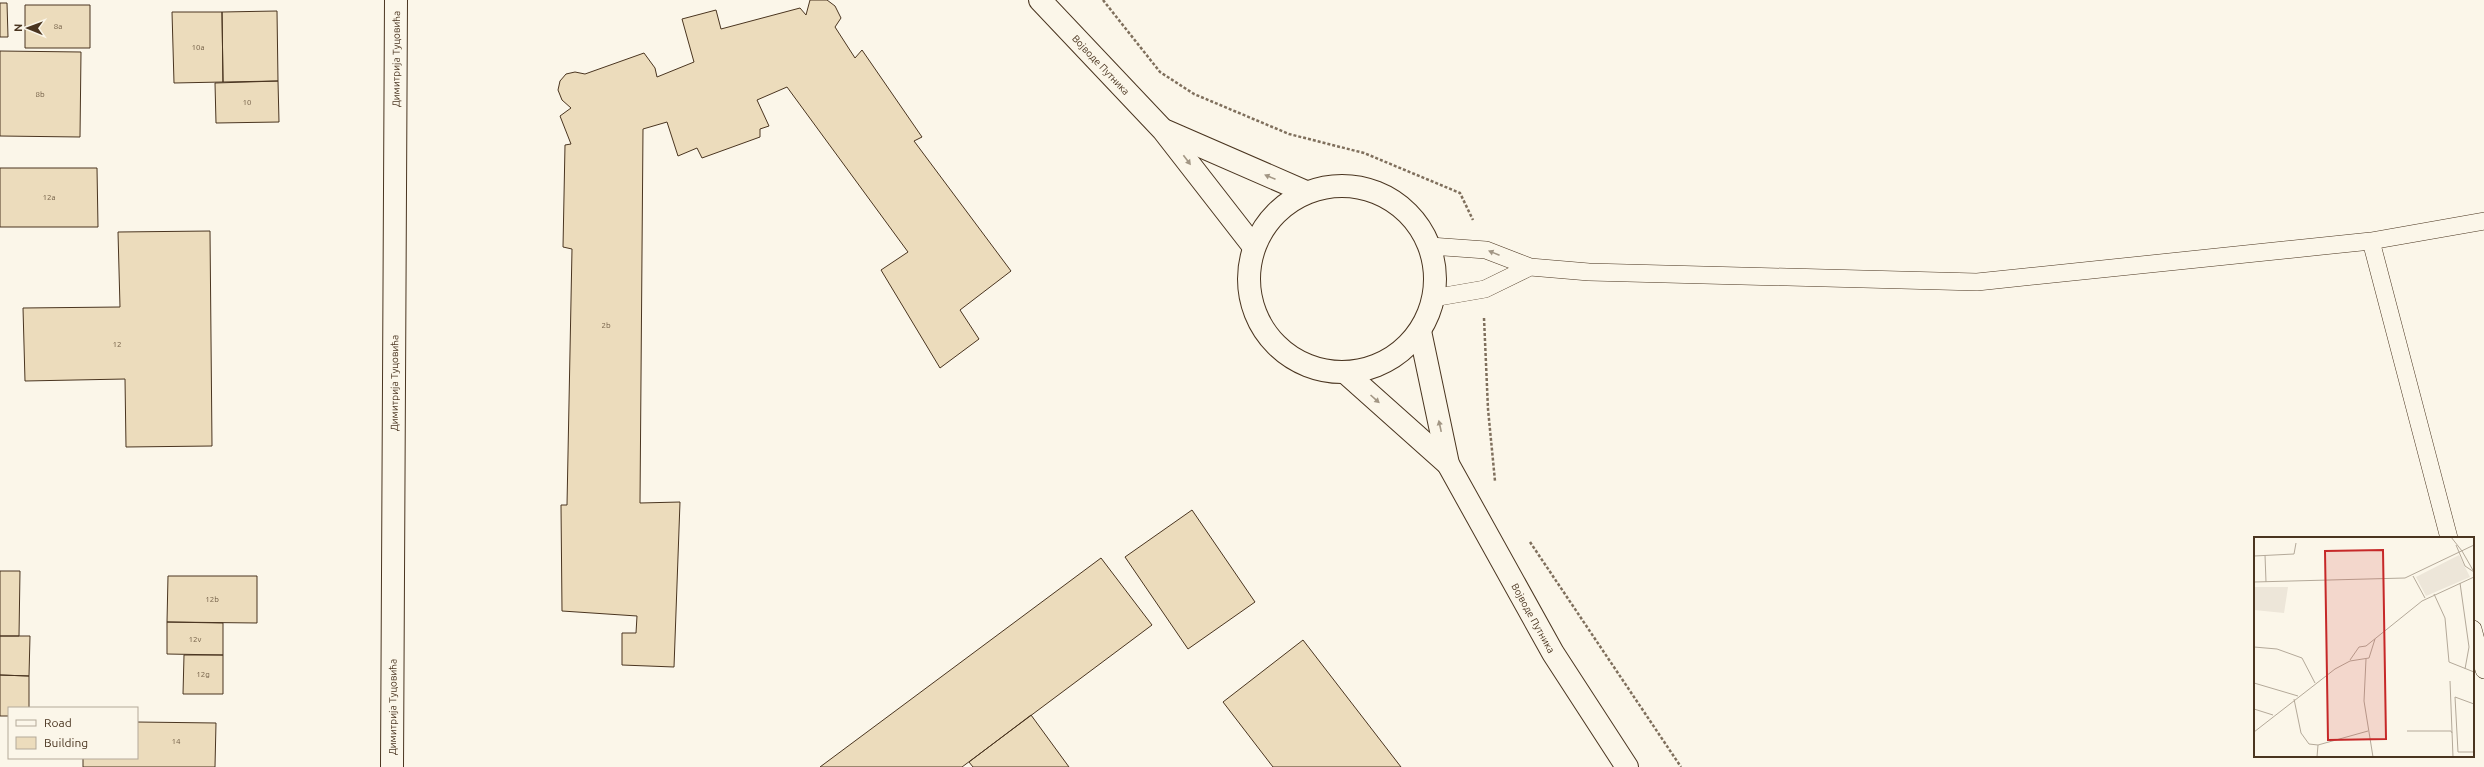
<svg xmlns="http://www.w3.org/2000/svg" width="2484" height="767" font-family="Ubuntu,sans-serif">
  <rect width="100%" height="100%" fill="#fbf6e9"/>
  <path fill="#ecdcbc" stroke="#4a3520" d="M810,0H827L835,6L841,18L835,27L855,58L862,50L922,137L914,141L1011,271L960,310L979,339L940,368L881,270L908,252L787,87L757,100L769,126L760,129V137L702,158L697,148L678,156L667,122L643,129L640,503L680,502L674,667L622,665V633H636L637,616L562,611L561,505H567L572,249L563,247L565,145L571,144L560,116L571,108L562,100L558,90L560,81L566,74L575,72L585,74L644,53L655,68L657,77L694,62L682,19L716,10L721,29L800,8L806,15Z
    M0,3H7L8,37H0Z
    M25,5H90V48H25Z
    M277,11L278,81L223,82L222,12Z
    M172,12H222L223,82L174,83Z
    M0,51L81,52L80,137L0,136Z
    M278,81L279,122L216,123L215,83Z
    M0,168H97L98,227H0Z
    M210,231L212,446L126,447L125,379L25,381L23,308L120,307L118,232Z
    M1192,510L1255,602L1188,649L1125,557Z
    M1101,558L1152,625L962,767H820Z
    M0,571H20L19,636H0Z
    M168,576H257V623L167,622Z
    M167,622L223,623V655L167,654Z
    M0,636H30L29,676L0,675Z
    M1303,640L1401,767H1273L1223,702Z
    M184,655H223V694H183Z
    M0,675L29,676V708H9V716H0Z
    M1031,715L1069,767H973L969,762Z
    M137,722L216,723L215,767H83V758H137Z"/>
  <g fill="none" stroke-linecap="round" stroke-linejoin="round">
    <g stroke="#4a3520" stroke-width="18">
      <path id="lane" d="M2371,241L2449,538
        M1430,246L1486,250L1530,267L1589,272L1977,282L2371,241L2484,221
        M1433,298L1485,289L1530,267
        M2473,629L2484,670"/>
    </g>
    <g stroke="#4a3520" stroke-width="24">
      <g id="secondary">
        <path id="s1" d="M1040,0L1163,130L1254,247"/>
        <path d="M1166,131L1306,192"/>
        <circle cx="1342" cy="279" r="93"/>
        <path id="s2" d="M1420,331L1448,464L1553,653L1627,767"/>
        <path d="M1346,373L1448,464"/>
        <path id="s3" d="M392,767L396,0"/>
      </g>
    </g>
    <path stroke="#7f6f5c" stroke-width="2.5" stroke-dasharray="3 2" stroke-linecap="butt" d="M1103,0L1160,72L1194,94L1289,134L1364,153L1460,193L1473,220
      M1484,318L1488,409L1495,481
      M1530,542L1681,767"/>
    <use href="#lane" stroke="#fbf6e9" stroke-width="17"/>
    <use href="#secondary" stroke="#fbf6e9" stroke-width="22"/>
  </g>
  <defs><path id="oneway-solid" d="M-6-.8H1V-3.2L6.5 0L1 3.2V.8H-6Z"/></defs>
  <g fill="#a29684">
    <use href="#oneway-solid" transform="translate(1187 160) rotate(53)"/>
    <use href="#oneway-solid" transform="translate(1270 177) rotate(-157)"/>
    <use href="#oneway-solid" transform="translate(1494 253) rotate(-158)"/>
    <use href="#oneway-solid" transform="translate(1375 399) rotate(42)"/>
    <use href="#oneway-solid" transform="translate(1440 426) rotate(-102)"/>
  </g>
  <g text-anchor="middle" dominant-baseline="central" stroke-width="3" stroke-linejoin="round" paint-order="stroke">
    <g font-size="8" fill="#725f47">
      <text x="58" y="26">8a</text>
      <text x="198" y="47">10a</text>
      <text x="40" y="94">8b</text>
      <text x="247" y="102">10</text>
      <text x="49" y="197">12a</text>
      <text x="606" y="325">2b</text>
      <text x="117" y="344">12</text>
      <text x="212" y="599">12b</text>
      <text x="195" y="639">12v</text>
      <text x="203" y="674">12g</text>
      <text x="176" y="741">14</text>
    </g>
    <g font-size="10" fill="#4a3520" stroke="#fbf6e9">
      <text stroke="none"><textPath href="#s3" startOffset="708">Димитрија Туцовића</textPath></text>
      <text stroke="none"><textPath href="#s1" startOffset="89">Војводе Путника</textPath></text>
      <text stroke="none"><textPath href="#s3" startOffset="384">Димитрија Туцовића</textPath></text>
      <text stroke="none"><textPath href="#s2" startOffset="312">Војводе Путника</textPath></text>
      <text stroke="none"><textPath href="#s3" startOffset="60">Димитрија Туцовића</textPath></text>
    </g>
  </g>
  <g transform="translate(2254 537)">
    <rect width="220" height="220" fill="#fbf6e9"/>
    <path d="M205,18L216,40L172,59L162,40ZM0,50H34L30,76L0,73Z" fill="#ede6d9"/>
    <path fill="none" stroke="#b4a999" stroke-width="1" d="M197,0L208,14L220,35M202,8L211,29L220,35M11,18L12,45M0,19L40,17L42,6M159,39L171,61M0,45L151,41L220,8M206,46L215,110L211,132M180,57L191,81L195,125L220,135M0,110L23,112L48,121L61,146M112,122L110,164L119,220M96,123L105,110L112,109L168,64L220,40M196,144L199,220M0,146L44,159M40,162L47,196L55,207L64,208L114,194M220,167L201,160L204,215H220M0,172L19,178M153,194H197L198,196M0,195L81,132L96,124L115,121L121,102M63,220L64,208"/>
    <path fill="#c62828" fill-opacity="0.15" stroke="#c62828" stroke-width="2" d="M129,13L132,202L74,203L71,14Z"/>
    <rect width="220" height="220" fill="none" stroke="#4a3520" stroke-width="2"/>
  </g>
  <rect x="8" y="707" width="130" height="52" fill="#fbf6e9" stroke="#b4a999"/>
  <rect x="16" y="720" width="20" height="6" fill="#fbf6e9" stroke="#b4a999"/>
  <text x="44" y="727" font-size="12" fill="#4a3520">Road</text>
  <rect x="16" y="737" width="20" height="12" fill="#ecdcbc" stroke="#b4a999"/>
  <text x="44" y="747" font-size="12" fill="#4a3520">Building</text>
  <g transform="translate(28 28) rotate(271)" stroke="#fbf6e9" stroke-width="3" paint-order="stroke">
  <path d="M0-3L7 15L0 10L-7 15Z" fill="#4a3520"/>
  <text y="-6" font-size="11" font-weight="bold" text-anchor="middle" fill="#4a3520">N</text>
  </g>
</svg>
